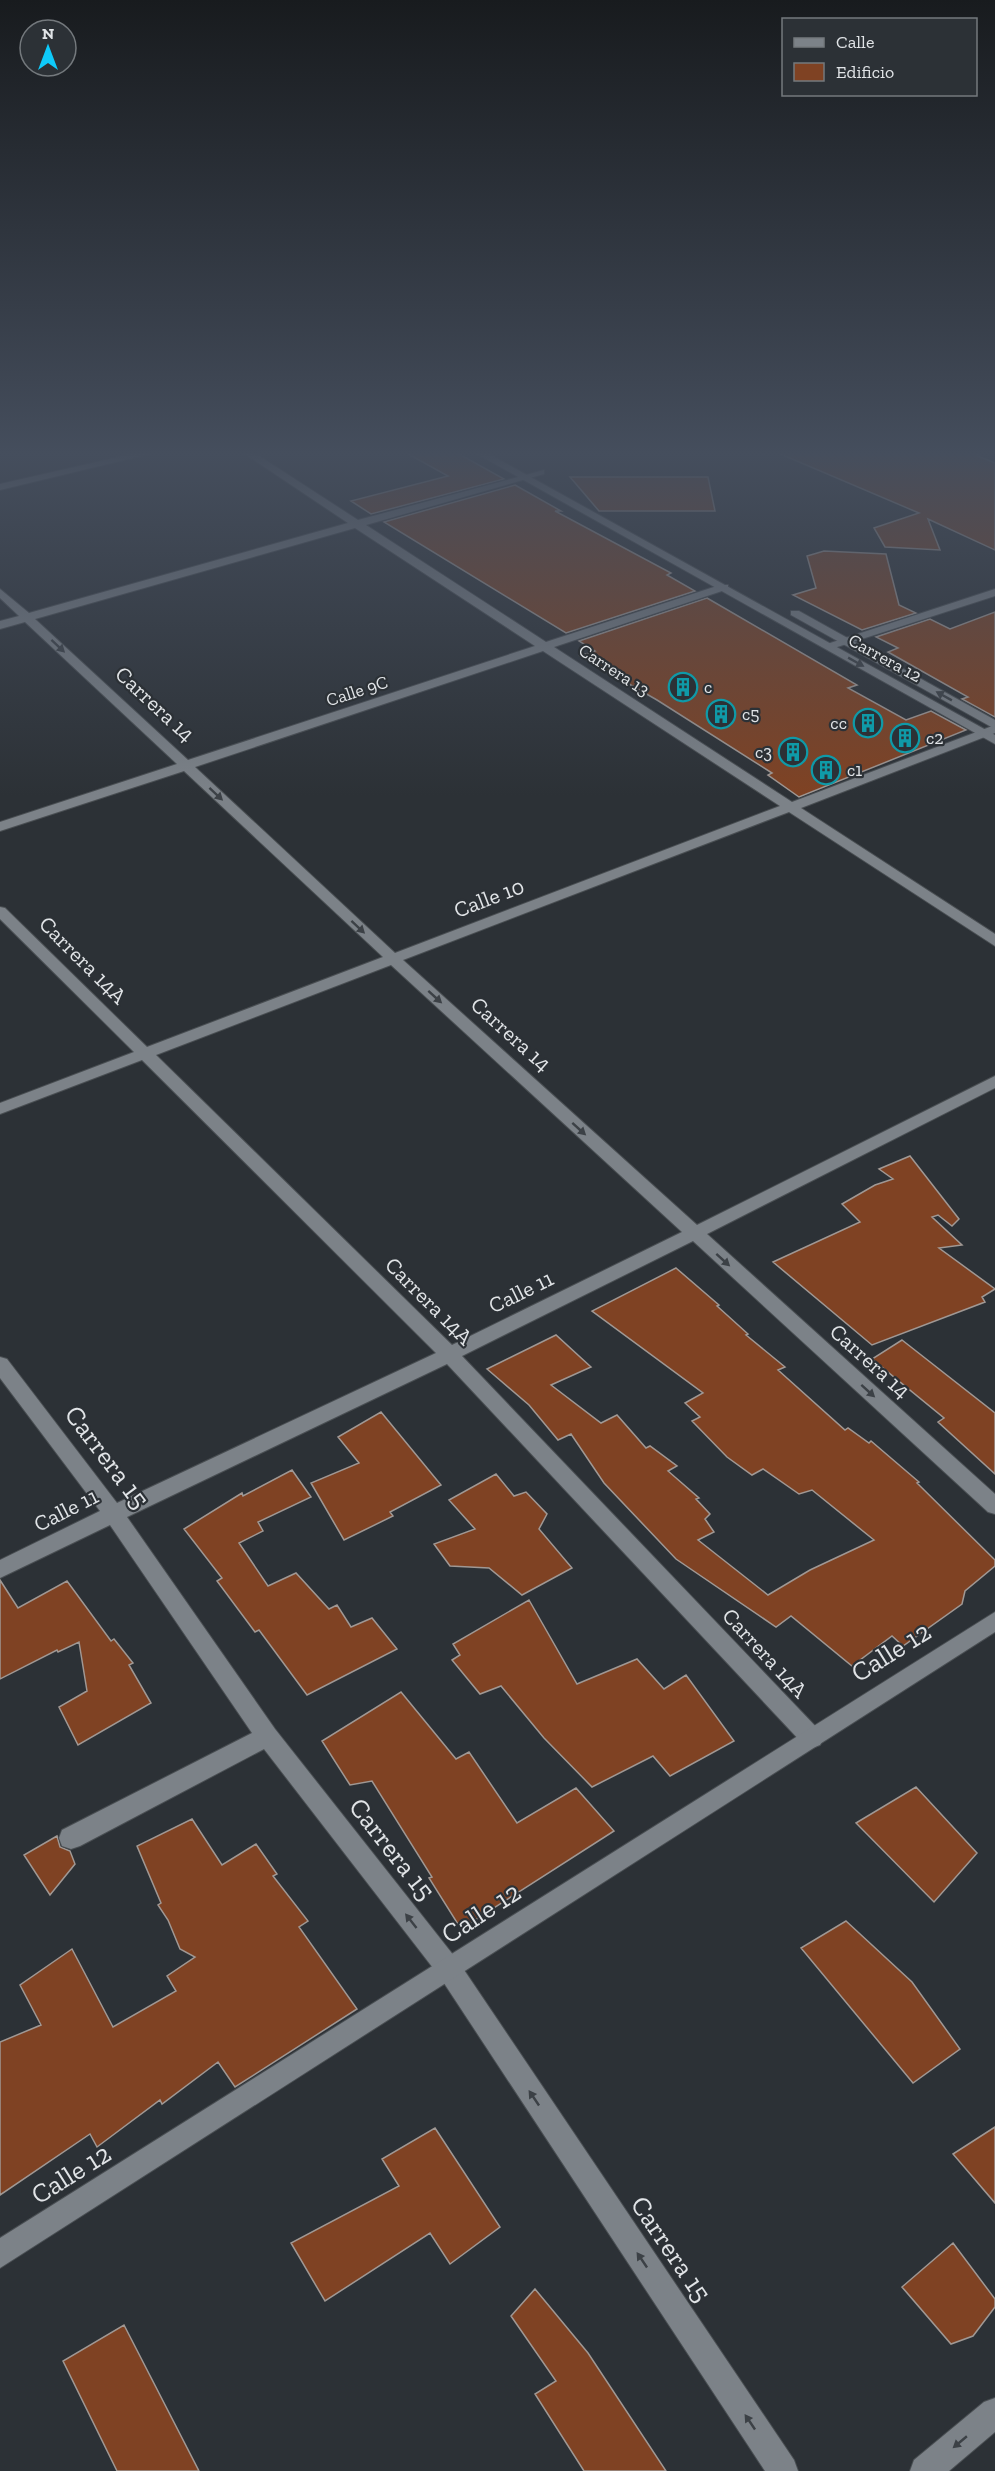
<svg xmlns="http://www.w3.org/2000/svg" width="995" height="2471" font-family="'Zilla Slab',serif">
  <rect width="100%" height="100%" fill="#2c3136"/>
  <path fill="#7f4223" stroke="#a09894" stroke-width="1.5" d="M401,450H452L504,479L371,514L351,501L448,476Z
    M771,450H977L978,456L995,463V550L928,519L940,550L885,547L874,528L919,513Z
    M570,477H708L715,511H599Z
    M515,485L561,511H555L671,573L667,575L695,591L566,633L384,522Z
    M824,551L886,554L899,605L916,613L862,630L793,595L816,588L807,556Z
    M707,598L857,685L848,688L906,720L931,711L966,730L799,797L768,775L772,773L657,700L580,656L595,651L579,641Z
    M995,612V717L962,699L968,697L888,652L898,648L876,637L930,619L950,629Z
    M910,1156L959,1219L952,1226L938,1215L932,1217L962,1245L939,1248L995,1289L982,1297L985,1302L872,1345L773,1262L860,1222L842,1204L875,1185L893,1179L879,1169Z
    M676,1268L719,1305L717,1306L748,1334L746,1335L785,1367L778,1370L845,1430L848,1428L869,1443L871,1441L919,1482L917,1483L995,1560V1566L965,1591L962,1604L903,1646L892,1636L852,1666L791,1616L776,1627L676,1559L604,1483L571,1434L558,1440L529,1405L487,1369L556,1335L591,1367L551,1385L601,1423L617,1415L646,1448L650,1446L677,1466L668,1471L699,1498L696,1499L710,1514L705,1519L714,1532L698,1540L768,1595L810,1570L874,1540L812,1490L799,1494L763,1469L752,1475L727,1457L692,1421L700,1417L685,1403L703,1393L592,1311Z
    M902,1340L995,1413V1474L938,1422L944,1418L872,1359Z
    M381,1412L441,1485L390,1512L393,1516L344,1540L311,1483L359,1463L338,1437Z
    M292,1470L311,1497L258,1522L263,1531L239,1543L268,1586L296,1573L329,1609L337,1605L351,1627L372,1618L397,1649L307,1695L259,1630L255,1632L217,1581L222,1578L184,1529L242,1493L243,1496Z
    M496,1474L514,1496L526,1492L547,1514L539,1529L572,1568L522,1595L489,1568L450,1566L434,1544L475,1529L449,1500Z
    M0,1580L18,1608L67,1581L111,1641L114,1639L133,1663L129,1665L151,1703L78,1745L59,1707L87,1691L79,1642L58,1652L57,1650L0,1679Z
    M529,1600L577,1684L637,1659L664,1689L686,1675L734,1741L670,1776L653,1756L592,1787L544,1738L501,1686L480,1694L452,1660L460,1655L453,1644Z
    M401,1692L456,1759L469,1752L517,1823L576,1788L614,1831L461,1929L429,1878L432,1877L372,1781L350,1785L322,1741Z
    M916,1787L977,1853L934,1902L856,1823Z
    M192,1819L222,1865L256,1844L277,1874L273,1876L308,1921L299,1927L357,2009L235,2087L218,2062L162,2104L160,2100L97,2147L90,2134L0,2195V2042L41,2025L20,1985L72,1949L113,2027L176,1991L167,1976L195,1957L180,1949L168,1920L158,1905L161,1903L137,1846Z
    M57,1836L60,1847L70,1851L75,1864L50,1895L24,1855Z
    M846,1921L912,1982L960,2049L913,2083L801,1948Z
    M995,2127V2203L953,2154Z
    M435,2128L500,2227L450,2264L430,2233L325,2301L291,2243L399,2186L382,2159Z
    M953,2243L995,2299V2307L973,2336L951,2344L902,2287Z
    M535,2289L588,2353L666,2471H584L535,2394L556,2381L511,2316Z
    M124,2325L199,2471H117L63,2361Z"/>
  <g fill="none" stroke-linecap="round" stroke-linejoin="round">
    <g stroke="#494e52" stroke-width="2">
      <path id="minor" d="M149,450H166L0,490V484Z
        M239,450H250L358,520L544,470V474L366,525L546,642L720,585H728V589L554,647L792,802L995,725V733L801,808L995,934V946L789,812L403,960L697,1225L995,1076V1088L707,1234L995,1494V1514L988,1512L693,1241L462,1356L820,1731L824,1738L820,1745L812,1748L804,1745L447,1364L127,1517L275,1729L458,1961L794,2460L798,2471H765L440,1977L264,1749L80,1846L71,1849L62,1846L59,1838L62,1830L252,1733L110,1525L0,1578V1560L100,1511L0,1378V1357L7,1359L117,1503L436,1353L142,1060L0,1114V1103L134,1052L0,919V907L5,908L147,1047L383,957L184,771L0,831V822L177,764L25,622L0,629V621L19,616L0,598V589L29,613L348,523ZM355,528L535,646L188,760L35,619ZM543,651L780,806L395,953L195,767ZM391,965L682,1232L452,1345L156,1055Z
        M995,589V596L831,649L821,646Z
        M995,2398V2432L949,2471H910L914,2460L984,2402Z"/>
    </g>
    <g stroke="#494e52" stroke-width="2">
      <path id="tertiary" d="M470,450H482L995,735V744Z
        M791,611H799L995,720V729L791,615Z
        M995,1612V1632L0,2268V2238Z"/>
    </g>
    <use href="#minor" fill="#7c8288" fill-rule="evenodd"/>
    <use href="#tertiary" fill="#7c8288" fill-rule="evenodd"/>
  </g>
  <defs><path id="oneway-solid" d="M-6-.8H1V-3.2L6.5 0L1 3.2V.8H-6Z" transform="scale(1.5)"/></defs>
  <g fill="#3c4146">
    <use href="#oneway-solid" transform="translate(58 646) rotate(43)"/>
    <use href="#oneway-solid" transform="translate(856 662) rotate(29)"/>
    <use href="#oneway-solid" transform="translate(944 696) rotate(-151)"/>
    <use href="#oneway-solid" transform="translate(216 794) rotate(43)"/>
    <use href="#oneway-solid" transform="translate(358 927) rotate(43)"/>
    <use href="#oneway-solid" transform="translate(435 997) rotate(42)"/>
    <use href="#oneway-solid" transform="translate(579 1129) rotate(42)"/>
    <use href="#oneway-solid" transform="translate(723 1260) rotate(42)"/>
    <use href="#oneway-solid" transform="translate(868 1391) rotate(42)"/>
    <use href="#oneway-solid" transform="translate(411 1921) rotate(-128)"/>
    <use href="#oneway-solid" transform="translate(534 2098) rotate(-124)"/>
    <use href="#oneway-solid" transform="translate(642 2260) rotate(-124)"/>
    <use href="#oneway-solid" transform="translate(750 2422) rotate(-124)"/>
    <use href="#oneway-solid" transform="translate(960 2442) rotate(140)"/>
  </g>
  <linearGradient id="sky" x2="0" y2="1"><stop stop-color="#181b1e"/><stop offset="0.57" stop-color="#454e5d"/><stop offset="1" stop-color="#454e5d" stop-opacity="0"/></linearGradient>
  <rect width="995" height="796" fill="url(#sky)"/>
  <defs>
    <g id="building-ring" transform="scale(1.5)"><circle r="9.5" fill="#2c3136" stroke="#0f9aa8" stroke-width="1.5"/><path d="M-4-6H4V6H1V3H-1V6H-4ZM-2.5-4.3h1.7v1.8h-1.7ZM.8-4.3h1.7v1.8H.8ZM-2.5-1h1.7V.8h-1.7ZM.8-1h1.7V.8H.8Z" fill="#0f9aa8"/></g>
  </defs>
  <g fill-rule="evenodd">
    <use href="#building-ring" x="683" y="687"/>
    <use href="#building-ring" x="721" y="714"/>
    <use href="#building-ring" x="868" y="723"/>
    <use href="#building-ring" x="905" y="738"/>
    <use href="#building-ring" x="793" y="752"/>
    <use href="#building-ring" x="826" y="770"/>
  </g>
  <g text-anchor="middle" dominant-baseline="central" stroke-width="4.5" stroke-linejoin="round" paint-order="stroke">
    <g font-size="18" fill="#e1e4e7" stroke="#2c3136">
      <text transform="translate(885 658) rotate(29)">Carrera 12</text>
      <text transform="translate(614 670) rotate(33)">Carrera 13</text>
      <text transform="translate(357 691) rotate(-18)">Calle 9C</text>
    </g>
    <g font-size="18" fill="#e1e4e7" stroke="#2c3136" text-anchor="start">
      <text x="704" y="687">c</text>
      <text x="742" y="714">c5</text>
      <text x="847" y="723" text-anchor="end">cc</text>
      <text x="926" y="738">c2</text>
      <text x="772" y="752" text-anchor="end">c3</text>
      <text x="847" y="770">c1</text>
    </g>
    <g font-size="22" fill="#e1e4e7" stroke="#2c3136">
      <text transform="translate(155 704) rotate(43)">Carrera 14</text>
      <text transform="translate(489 898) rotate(-21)">Calle 10</text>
      <text transform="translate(83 960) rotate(45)">Carrera 14A</text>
      <text transform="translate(511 1034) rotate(42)">Carrera 14</text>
      <text transform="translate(521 1292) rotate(-26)">Calle 11</text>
      <text transform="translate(429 1301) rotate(45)">Carrera 14A</text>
      <text transform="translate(870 1361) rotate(42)">Carrera 14</text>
      <text transform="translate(66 1510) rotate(-27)">Calle 11</text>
      <text transform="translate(765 1653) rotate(47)">Carrera 14A</text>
    </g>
    <g font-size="27" fill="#e1e4e7" stroke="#2c3136">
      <text transform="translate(107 1457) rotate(53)">Carrera 15</text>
      <text transform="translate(891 1652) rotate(-32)">Calle 12</text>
      <text transform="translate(392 1849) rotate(52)">Carrera 15</text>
      <text transform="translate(481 1913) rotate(-33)">Calle 12</text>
      <text transform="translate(71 2174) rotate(-32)">Calle 12</text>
      <text transform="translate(671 2249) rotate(56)">Carrera 15</text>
    </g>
  </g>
  <rect x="782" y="18" width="195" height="78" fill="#2c3136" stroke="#74797d" stroke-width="1.5"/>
  <rect x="794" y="38" width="30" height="9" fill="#7c8288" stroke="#74797d" stroke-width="1.5"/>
  <text x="836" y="48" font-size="18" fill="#e1e4e7">Calle</text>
  <rect x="794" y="63" width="30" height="18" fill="#7f4223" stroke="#74797d" stroke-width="1.5"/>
  <text x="836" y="78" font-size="18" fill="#e1e4e7">Edificio</text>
  <g transform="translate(48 48)"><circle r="28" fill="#2c3136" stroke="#74797d" stroke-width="1.5"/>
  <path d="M0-4.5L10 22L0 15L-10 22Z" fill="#0ecafa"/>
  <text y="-9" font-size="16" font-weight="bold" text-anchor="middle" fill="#e1e4e7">N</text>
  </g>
</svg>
